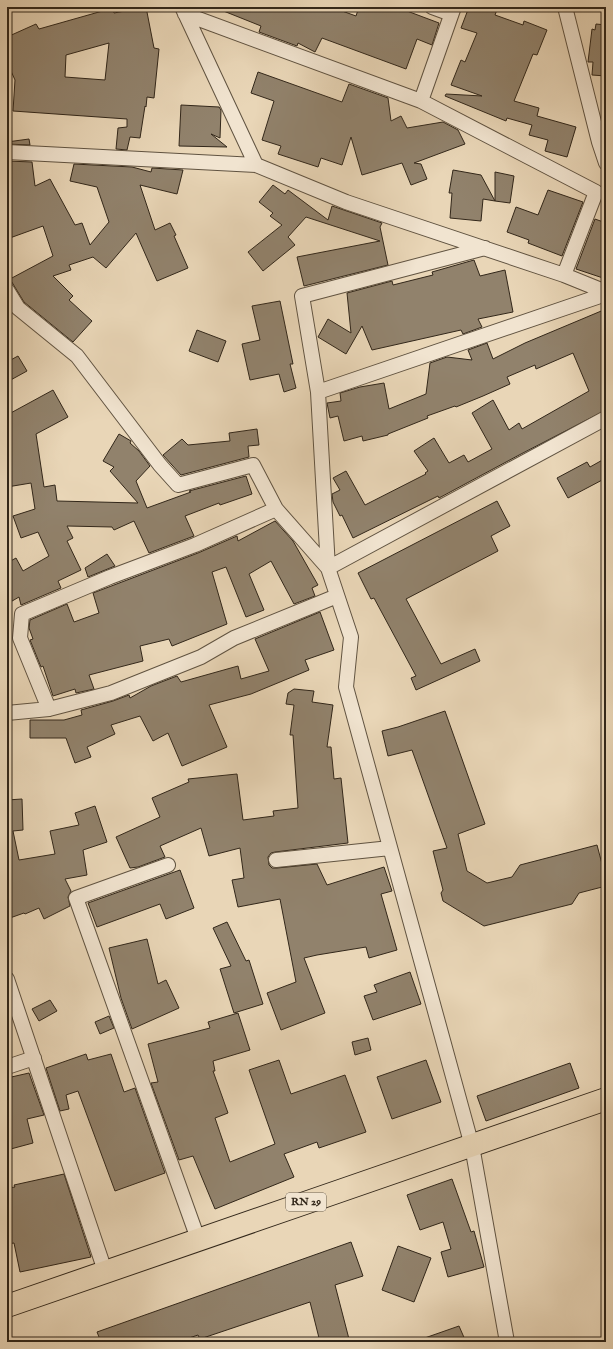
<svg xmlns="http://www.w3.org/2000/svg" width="613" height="1349" font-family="'IM FELL English',serif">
  <rect width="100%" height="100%" fill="#e9d6b7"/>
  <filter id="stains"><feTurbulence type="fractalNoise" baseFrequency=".005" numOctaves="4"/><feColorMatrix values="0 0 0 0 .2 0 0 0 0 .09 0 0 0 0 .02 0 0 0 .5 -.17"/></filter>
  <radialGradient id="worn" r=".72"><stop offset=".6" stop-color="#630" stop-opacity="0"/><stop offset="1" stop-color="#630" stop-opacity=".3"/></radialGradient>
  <path fill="#91826c" stroke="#32271a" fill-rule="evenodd" d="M146,7L154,48L159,49L154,98L147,97L146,107L145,106L140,138L130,137L127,150L116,149L118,128L127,127V119L13,111L15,80L7,62V37L36,24L39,29L113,8L114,13ZM109,43L105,80L65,77L66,55Z
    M216,7H331L356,16L359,7H409L407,11L439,23L432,45L417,39L406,69L322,38L315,52L298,43L297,46L259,32L261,26L216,8Z
    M469,7H498L495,15L523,25L524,21L547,30L537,55L533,54L514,101L539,108L537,116L576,127L567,157L545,151L548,140L529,135L532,125L507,118L506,121L445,96L446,94L482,96L451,85L461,60L465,62L477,33L461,28Z
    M596,24L606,25V76L592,75L593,62H588L592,29L595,30Z
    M258,72L342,102L349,84L388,98L391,121L401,116L407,128L443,122L458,130L465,144L414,163L421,164L427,179L411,185L402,163L362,175L351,137L342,165L321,158L318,167L278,154L281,146L262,140L274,101L251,93Z
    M181,105L219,107L221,110L220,138L211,134L227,147L179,146Z
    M29,139L30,145L7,144V142Z
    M7,161L32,162L35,186L50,179L75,225L82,223L90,245L109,222L97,187L70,181L74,164L132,167L151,172L152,168L183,170L177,194L140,185L155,230L170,223L176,235L174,236L188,268L157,281L136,233L106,268L93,257L69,265L71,270L53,276L73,296L69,300L92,321L73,342L24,302L10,279L53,256L43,226L7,239Z
    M453,170L481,175L495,201L483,199L481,221L450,218L452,193H449Z
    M495,172L514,176L510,203L495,201Z
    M273,185L285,194L288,190L328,220L332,206L382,223L380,227L388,265L304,286L297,257L380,241L306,217L288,237L295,245L263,271L248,252L282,225L270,216L273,213L259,202Z
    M548,190L583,202L562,256L528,243L529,240L507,232L516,207L538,215Z
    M595,219L606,223V279L576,269Z
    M474,260L480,276L505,270L513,312L478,319L482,327L463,334L461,330L372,350L362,326L346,354L318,337L328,319L351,333L347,293L392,281L393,285L433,275L432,272Z
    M280,301L293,364H290L296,388L284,392L279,374L250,380L242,344L260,340L252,306Z
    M606,309V410L521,454L439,498L438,496L353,538L342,515L340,516L333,502L332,494L340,490L333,478L346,471L365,505L426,474L425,473L428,471L414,451L434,438L449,463L464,455L468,462L492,449L472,413L493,400L509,430L519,423L522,429L589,391L573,353L536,369L535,365L507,377L510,384L483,396L456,407L455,406L427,416L428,418L388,434V435L363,441L362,436L344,441L338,416L330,418L327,403L341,401L340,393L360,387L384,383L389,409L426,394L430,363L447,357L472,360L468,350L487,343L493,359L525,343Z
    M197,330L226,341L218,362L189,351Z
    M18,356L27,371L7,382V362Z
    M53,390L68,417L36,434L44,487L55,485L57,501L138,503L110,471L114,467L103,461L119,434L131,441L130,443L139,451L150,466L136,481L147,508L191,492L189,491L246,476L252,494L220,505L219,503L185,516L194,536L149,553L134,521L114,530L112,527L67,526L73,538L67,541L81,570L58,581L61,588L21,605L19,597L7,604V563L16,558L23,571L49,556L38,532L21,538L13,516L35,509L31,483L7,487V415Z
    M257,429L259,445L248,446L249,457L181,475L163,455L182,439L188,445L230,441L229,433Z
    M606,458V478L568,498L557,478L587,462L590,467Z
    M497,501L510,526L491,536L498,551L406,599L441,664L475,649L480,661L416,690L411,678L416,676L374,598L371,599L358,573Z
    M275,521L293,541L318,585L312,588L315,596L294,604L271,561L249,574L264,610L246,617L226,567L212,572L227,624L172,646L169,639L140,646L143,661L89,675L94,689L76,693L75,689L53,696L43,666L41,667L30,640L33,639L29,628L30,620L67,604L74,622L99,613L93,593L198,553L237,536L238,541Z
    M107,554L115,566L88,577L85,568Z
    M320,612L334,650L305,660L309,670L251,694L209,705L227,747L182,766L168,733L153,741L140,716L111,725L115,734L87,747L91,757L75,763L66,738H30V720H64L82,715L81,710L113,701L129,695L130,698L151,686L177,676L181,682L238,666L241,679L269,671L255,639Z
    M294,689L314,691L312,702L333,705L327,747H331L334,779L341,778L348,843L275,852L271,853L268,857L269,865L272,868H277L317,864L327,885L384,867L392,891L381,894L397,950L369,958L366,947L317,955L304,958L325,1013L281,1030L267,993L296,982L280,899L238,907L232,880L244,878L240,848L209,856L201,828L160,846L165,857L138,867L130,868L116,837L160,817L152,798L189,782L188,779L237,774L243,820L274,816L273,811L298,808L293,735H290L294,705L286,704L288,693Z
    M445,711L485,824L458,834L467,871L487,883L512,877L520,865L597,845L606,879V886L579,893L572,904L484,926L443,901L441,893L443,890L433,851L447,848L412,750L388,756L382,731L398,727Z
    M22,799L23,830L13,831L19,860L55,854L50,831L79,825L75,813L95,806L107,842L83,850L87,875L65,879L71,891L68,897L70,906L44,919L39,908L25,914L24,913L7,919V800Z
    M180,870L194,908L166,919L160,904L97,927L88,903Z
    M227,922L246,961L249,960L263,1004L234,1013L220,969L231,966L213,928Z
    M147,939L158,984L166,980L179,1008L132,1029L121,998L109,948Z
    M410,972L421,1004L373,1020L364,996L377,992L374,985Z
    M50,1000L57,1011L39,1021L32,1009Z
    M238,1013L250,1050L213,1061L215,1071H213L228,1113L215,1118L230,1162L275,1144L249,1070L279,1060L291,1094L345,1075L366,1132L319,1148L317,1142L284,1154L294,1177L215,1209L193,1156L179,1160L151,1083L158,1082L148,1044L210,1028L208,1022Z
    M109,1016L114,1028L100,1034L95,1022Z
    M368,1038L371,1050L355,1055L352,1042Z
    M86,1054L88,1060L111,1054L124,1092L135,1088L165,1173L115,1191L78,1091L66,1095L69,1109L60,1111L46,1068Z
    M426,1060L441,1102L392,1119L377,1077Z
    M570,1063L579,1088L486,1121L477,1096Z
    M29,1073L44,1115L27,1119L33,1143L7,1150V1078Z
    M64,1174L91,1257L20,1272L14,1243L7,1244V1188L15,1187L14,1185Z
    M452,1179L471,1232L474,1231L484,1267L448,1277L441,1252L451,1249L443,1222L420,1230L407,1195Z
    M351,1242L363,1276L335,1285L349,1339L338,1342H320L310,1302L200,1339L198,1335L177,1342H101L97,1332Z
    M398,1246L431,1258L414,1302L382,1290Z
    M459,1326L466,1342H419V1340Z"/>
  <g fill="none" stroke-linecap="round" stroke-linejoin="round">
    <g stroke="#605341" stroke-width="16">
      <path id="minor" d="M432,7L451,14
        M454,7L421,101L596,192L564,275
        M565,7L599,142L606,163
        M183,9L256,165
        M185,14L421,101
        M7,152L256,165L346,202L564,275L606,292
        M485,248L302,296L318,392L328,568L351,637L346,687L472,1146L507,1342
        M7,290L18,308L77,356L160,465L178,485L253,465L276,509L328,568L606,418
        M318,392L606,294
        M49,709L20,638L22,614L110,577L195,545L276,509
        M7,713L49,709L111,693L201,657L234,638L337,596
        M276,860L390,848
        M168,865L76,898L198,1239
        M7,979L105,1271
        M7,1067L34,1058"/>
    </g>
    <g stroke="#32271a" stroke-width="24">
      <path id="primary" d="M7,1306C206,1236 407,1169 606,1099"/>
    </g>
    <use href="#minor" stroke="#f1e4d0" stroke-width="14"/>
    <use href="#primary" stroke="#e9d6b7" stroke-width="22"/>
  </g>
  <g text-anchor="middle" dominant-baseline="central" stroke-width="3" stroke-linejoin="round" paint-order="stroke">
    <rect fill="#f1e4d0" stroke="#6b6051" stroke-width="1" x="286" y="1193" width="40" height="18" rx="3"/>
    <g font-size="11" font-weight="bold" fill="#32271a">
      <text x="306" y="1202">RN 29</text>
    </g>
  </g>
  <rect width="613" height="1349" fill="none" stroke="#e9d6b7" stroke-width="24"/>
  <rect x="8" y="8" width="597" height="1333" fill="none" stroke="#32271a" stroke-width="2"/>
  <rect x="12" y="12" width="589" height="1325" fill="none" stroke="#32271a"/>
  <rect width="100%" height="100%" filter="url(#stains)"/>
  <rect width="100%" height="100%" fill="url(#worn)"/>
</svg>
